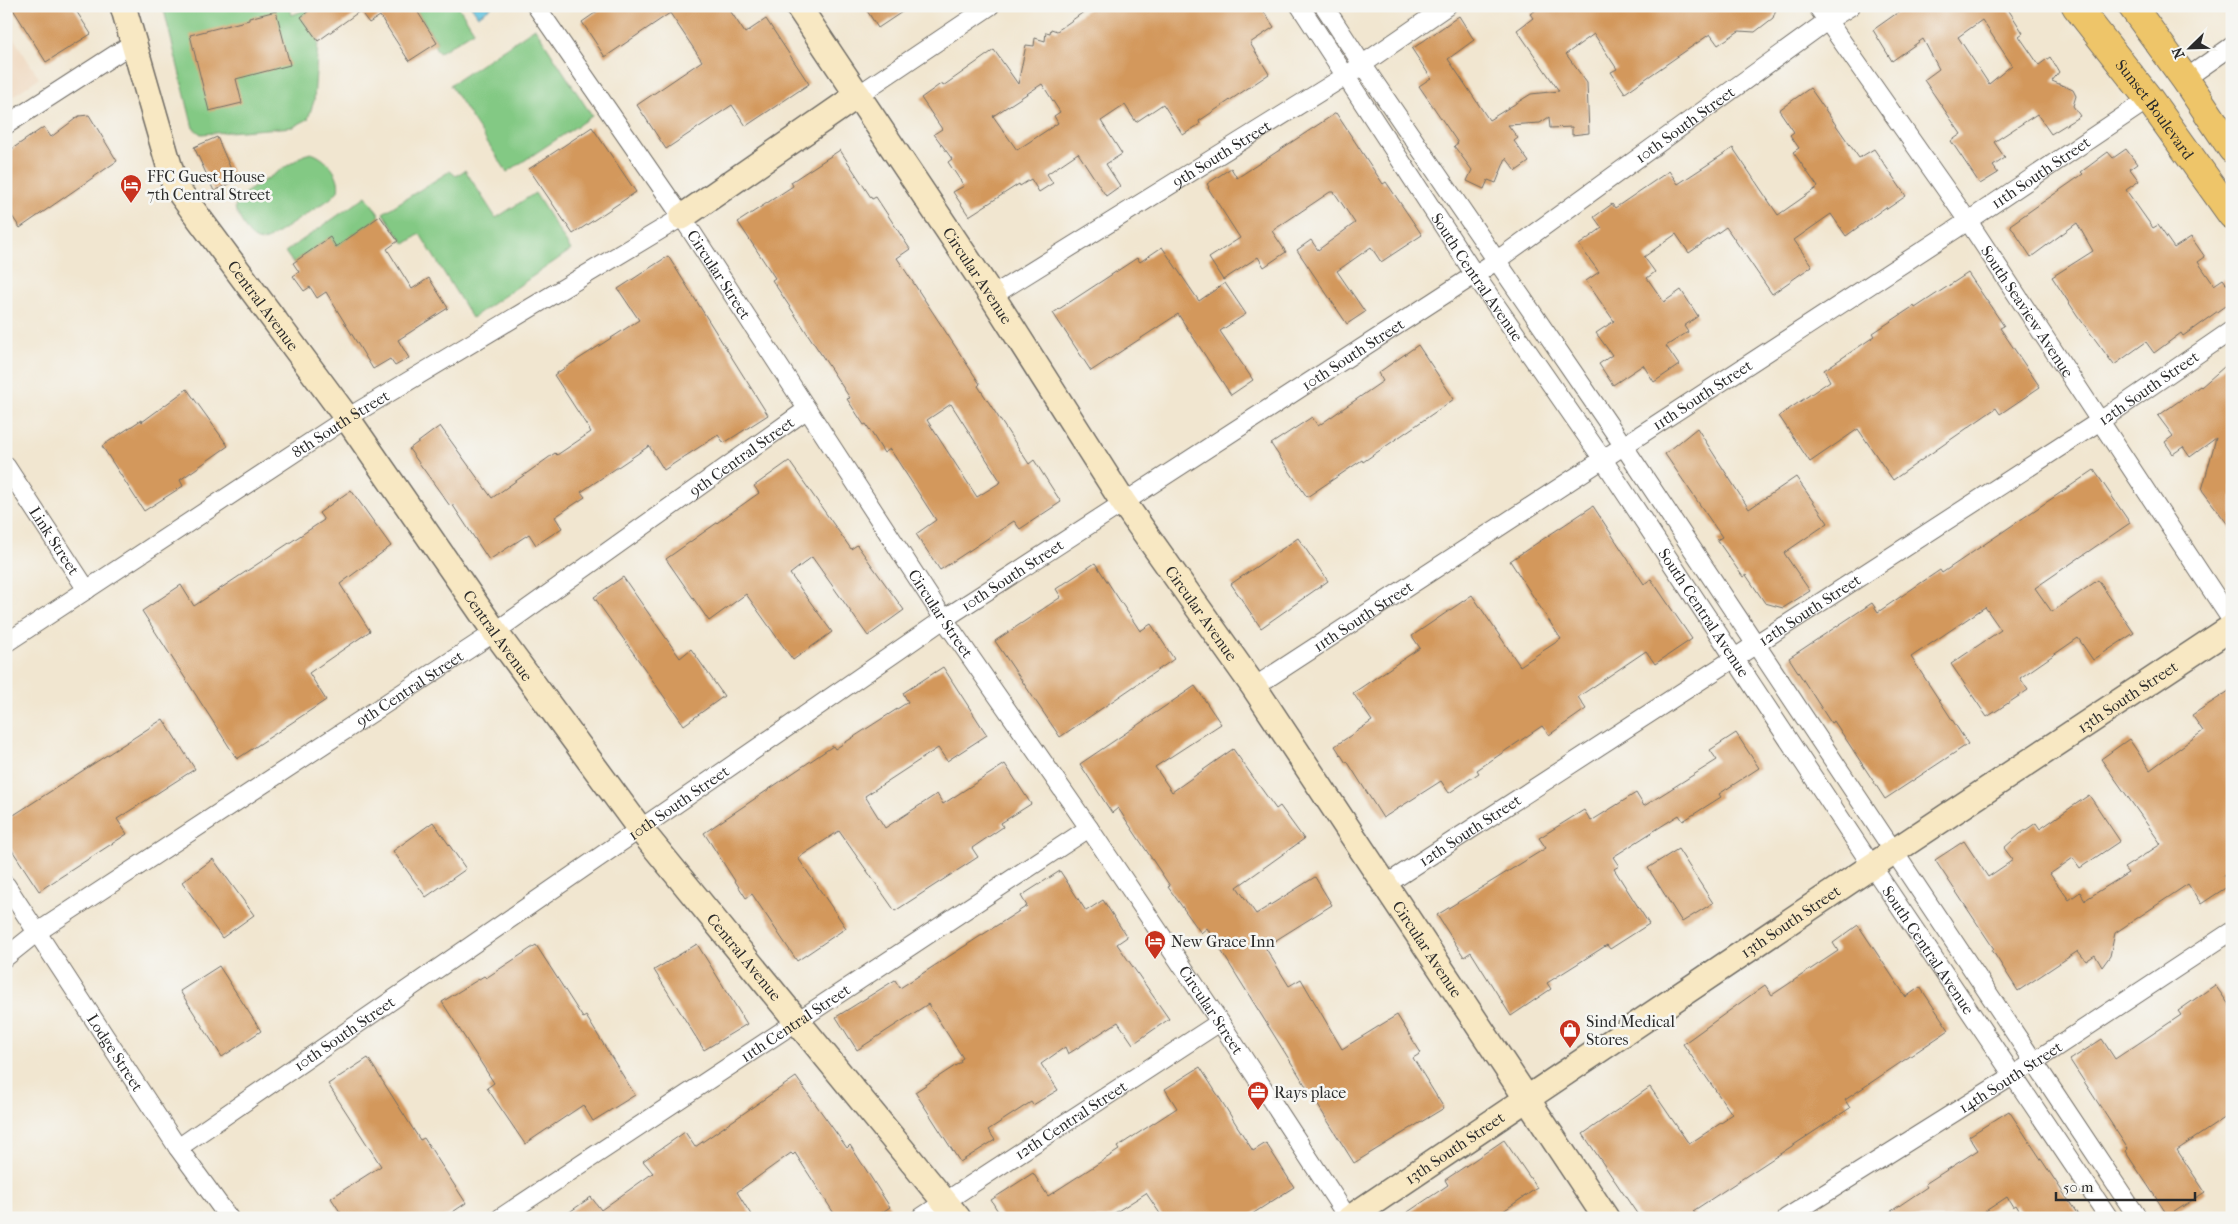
<svg xmlns="http://www.w3.org/2000/svg" width="2238" height="1224" font-family="'IM FELL French Canon',serif">
  <rect width="100%" height="100%" fill="#f6f6f2"/>
  <filter id="ink" filterUnits="userSpaceOnUse"><feTurbulence type="fractalNoise" baseFrequency=".02" numOctaves="2"/><feDisplacementMap in="SourceGraphic" scale="10" xChannelSelector="R" yChannelSelector="G"/><feConvolveMatrix kernelMatrix="1 2 1 2 8 2 1 2 1" color-interpolation-filters="sRGB"/></filter>
  <filter id="wash" filterUnits="userSpaceOnUse"><feTurbulence type="fractalNoise" baseFrequency=".0096" numOctaves="4" result="noise"/><feDisplacementMap in="SourceGraphic" scale="20" xChannelSelector="R" yChannelSelector="G"/><feGaussianBlur stdDeviation="1.12" result="paint"/><feColorMatrix in="noise" values="0 0 0 0 0 0 0 0 0 0 0 0 0 0 0 0 0 1.4 0 .05"/><feComposite in="paint" operator="in"/></filter>
  <g filter="url(#wash)">
    <rect width="100%" height="100%" fill="#f1e6d0"/>
    <path fill="#efd6bb" d="M6,26L39,78L6,101Z"/>
    <path fill="#83c984" stroke="#577a58" d="M163,6H289L292,15L315,6L301,17L318,41L314,101L308,119L293,127L201,134L193,128Z
      M418,6H458L474,31L439,53L434,45L437,42L415,8Z
      M535,28L592,116L507,172L450,85Z
      M311,153C325,157 342,175 338,191L330,199L267,240C250,245 243,223 236,211L235,207L239,197L304,155Z
      M465,170L496,218L535,193L571,250L472,318L420,234L405,244L383,213L450,171L456,176Z
      M366,196L380,216L336,247L330,237L293,263L285,252Z"/>
    <path fill="#60c2de" stroke="#467684" d="M471,6H493L478,16Z"/>
    <g id="blocks">
      <path fill="#d3985c" fill-rule="evenodd" d="M11,6H73L91,34L46,62Z
        M315,6H414L437,43L409,61L380,16L369,23L360,11L318,41L301,17Z
        M605,6H727L745,33L766,19L809,84L746,126L732,105L666,149L637,105L702,61L670,13L605,57L582,22Z
        M864,6H911L878,28Z
        M1092,6H1260L1274,27L1250,43L1269,74L1199,121L1200,124L1183,135L1163,104L1136,122L1125,105L1101,121L1122,154L1106,164L1120,186L1106,196L1078,153L1047,174L1053,183L1039,192L1031,179L1020,186L1019,184L969,216L953,192L964,186L948,162L952,159L934,134L942,129L921,98L942,83L943,86L994,50L1018,84L1026,45L1034,46L1035,38L1045,41L1046,32L1050,33L1051,29L1057,31ZM1042,84L1060,112L1054,116L1058,123L1017,150L993,116Z
        M1542,6H1777L1773,18L1755,32L1739,31L1718,45L1710,34L1625,93L1611,72L1617,69L1594,34L1566,54L1587,83L1589,133L1572,135V127L1550,128L1549,117L1540,123L1508,125L1518,138L1514,141L1529,162L1516,171L1506,158L1496,183L1488,180L1484,189L1467,181L1472,170L1454,146L1458,143L1419,86L1431,78L1412,49L1459,16L1474,40L1448,59L1489,120L1531,94L1559,91L1517,30L1533,18L1530,14Z
        M1907,6H2006L2023,33L2019,36L2039,65L2050,57L2059,72L2052,81L2073,90L2076,96L2073,106L2080,116L2051,134L2037,114L1994,142L2005,158L1993,166L1998,173L1980,184L1951,141L1961,134L1924,80L1939,69L1923,39L1892,61L1873,30ZM1982,20L2012,65L1989,84L1958,37Z
        M276,11L290,65L236,79L242,103L209,111L190,35L249,20V18Z
        M1810,88L1859,158L1874,149L1906,196L1887,209L1886,207L1846,236L1831,214L1794,240L1812,266L1772,294L1726,227L1689,253L1676,234L1644,257L1655,272L1647,278L1664,302L1681,290L1698,316L1684,326L1688,332L1666,346L1679,365L1654,382L1643,365L1613,385L1599,364L1612,355L1596,333L1614,321L1586,281L1599,272L1579,245L1602,228L1594,217L1612,204L1615,208L1669,171L1678,184L1733,148L1778,215L1818,187L1793,152L1799,148L1790,135L1794,132L1779,110Z
        M1336,113L1383,184L1386,182L1422,235L1381,262L1371,247L1337,271L1365,312L1347,324L1297,250L1311,240L1318,250L1355,223L1334,192H1330L1272,231L1286,252L1264,267L1258,257L1223,280L1209,258L1240,238L1208,188L1209,187L1207,184L1231,168L1237,178Z
        M89,115L117,161L20,228L6,207V153L44,127L51,137L79,116Z
        M592,127L636,192L573,234L529,169Z
        M217,137L236,181L214,191L194,147Z
        M2126,149L2137,164L2130,169L2139,181L2126,190L2153,228L2158,225L2174,248L2191,237L2205,257L2198,262L2214,285L2223,279L2232,291V301L2183,336L2181,333L2154,353L2146,342L2114,365L2077,315L2052,277L2093,251L2077,223L2031,257L2010,225L2083,174L2081,172L2108,152L2113,158Z
        M840,150L872,199L876,197L910,249L897,258L980,384L978,386L1029,464L1034,460L1061,502L1020,529L1014,521L940,570L916,534L936,520L890,449L884,453L866,424L864,425L847,399L850,398L772,280L775,278L738,222L793,186L791,182ZM951,404L1001,482L977,497L927,420Z
        M380,216L398,241L387,249L412,289L429,278L448,308L398,340L409,358L395,366L390,359L373,369L326,292L317,298L310,287L304,291L293,276L299,272L293,263L330,237L336,247Z
        M1162,247L1199,301L1225,283L1246,314L1220,331L1253,380L1231,395L1178,314L1091,371L1053,313L1137,258L1140,262Z
        M668,256L768,415L724,443L718,435L664,470L649,446L581,492L585,497L555,517L562,528L536,545L529,534L489,560L452,504L450,506L409,449L440,426L492,498L555,453L557,455L591,432L554,375L639,320L618,289Z
        M1968,273L2004,326L2000,328L2040,387L2000,414L1996,408L1893,480L1858,429L1810,462L1779,416L1830,381L1824,370L1875,336L1873,333L1914,306L1915,308Z
        M1418,345L1454,399L1363,462L1362,460L1307,497L1271,444L1312,417L1318,426L1383,381L1378,373Z
        M2232,360V530L2202,490L2216,438L2190,457L2183,447L2173,454L2165,442L2173,436L2158,416L2200,386L2201,387Z
        M187,389L228,446L180,480L183,486L144,511L102,446L141,420L142,422Z
        M1697,428L1749,509L1796,477L1828,523L1784,553L1810,591L1783,608L1765,603L1746,575L1743,577L1717,540L1722,537L1665,454Z
        M789,461L851,549L857,545L904,610L868,636L812,557L790,574L832,632L793,660L746,594L709,621L666,559L759,493L754,486Z
        M2094,470L2130,523L2035,588L2052,612L2098,580L2134,633L2093,660L2078,638L2020,678L2028,690L1987,717L1951,664L2001,630L1985,607L1911,657L1968,744L1885,799L1834,721L1831,723L1789,658L1872,603L1878,612L1940,570L1942,573Z
        M351,490L391,546L340,584L370,631L309,673L326,700L237,759L142,611L181,585L194,606L324,520L319,513Z
        M1593,506L1644,584L1651,579L1692,639L1655,664L1646,651L1578,697L1586,709L1549,735L1542,726L1477,770L1479,773L1449,793L1441,781L1383,818L1347,761L1346,763L1335,746L1372,721L1353,693L1420,648L1412,636L1472,595L1520,666L1561,639L1510,561Z
        M1298,538L1328,581L1261,628L1231,584Z
        M1095,563L1140,631L1151,624L1174,659L1060,737L995,641L1061,597L1056,589Z
        M623,577L680,658L691,649L724,696L684,725L594,597Z
        M943,667L987,735L947,761L938,748L865,796L885,828L937,794L943,804L1005,764L1031,804L1001,823L1003,827L972,848L978,857L895,911L839,831L798,858L846,928L797,961L752,894L746,898L704,833L833,746L835,749L908,702L903,693Z
        M1195,686L1221,724L1155,767L1172,792L1233,749L1276,809L1280,806L1304,839L1237,887L1256,914L1315,877L1332,905L1265,947L1289,986L1301,979L1342,1049L1397,1015L1421,1053L1413,1058L1444,1108L1354,1163L1207,928L1201,933L1168,887L1170,886L1118,808L1112,813L1080,764Z
        M2232,689V869L2223,875L2230,885L2201,904L2188,884L2115,933L2110,956L2102,967L2095,955L2086,961L2078,951L2018,991L1992,950L1994,949L1935,860L1964,841L1988,877L2013,860L2004,848L2020,834L2036,823L2040,829L2089,795L2120,841L2080,868L2073,858L2050,874L2069,900L2080,892L2085,900L2128,873L2124,868L2161,844L2101,759L2129,739L2150,770L2203,731L2192,715Z
        M163,719L195,769L117,819L127,834L39,891L6,841V820Z
        M1736,733L1759,768L1719,794L1721,797L1683,821L1679,815L1613,857L1619,866L1614,869L1649,924L1610,949L1607,945L1547,983L1551,989L1511,1016L1471,952L1464,957L1437,915L1546,848L1539,838L1584,810L1591,821L1636,793L1644,806L1717,760L1710,750Z
        M433,822L466,869L426,897L393,851Z
        M1678,849L1713,903L1682,922L1648,868Z
        M213,859L254,915L222,938L182,882Z
        M1060,871L1086,911L1103,900L1127,937L1117,944L1169,1019L1133,1044L1118,1022L1068,1054L1065,1047L1041,1064L1058,1090L1033,1105L1031,1102L988,1130L995,1140L960,1162L915,1092L961,1062L960,1060L963,1058L928,1004L857,1050L836,1017L895,980L900,988L1027,906L1021,896Z
        M1858,925L1906,997L1920,987L1949,1030L1845,1100L1850,1108L1693,1211L1698,1218H1640L1583,1134L1650,1087L1689,1144L1727,1119L1726,1118L1732,1114L1683,1044L1765,985L1772,995L1838,951L1833,943Z
        M697,944L747,1024L704,1050L654,970Z
        M536,945L583,1018L586,1016L635,1095L593,1121L583,1105L525,1144L487,1088L494,1083L442,1002L484,976L486,978Z
        M219,966L261,1031L222,1057L180,991Z
        M2215,985L2232,1009V1113L2177,1150L2205,1192L2168,1216L2125,1151L2128,1149L2070,1060L2102,1039L2115,1059L2181,1015L2178,1011Z
        M368,1058L420,1140L424,1138L466,1203L444,1218H344L331,1198L381,1166L328,1084Z
        M1200,1067L1253,1151L1266,1143L1294,1187L1246,1218H1163L1146,1193L1107,1218H1002L991,1200L1033,1173L1048,1196L1119,1150L1117,1147L1177,1108L1165,1089Z
        M796,1077L847,1148L850,1145L890,1207L874,1218H837L795,1153L793,1155L791,1153L737,1192L753,1218H561L591,1197L601,1210L653,1173L643,1161L685,1132L695,1147Z
        M2009,1111L2080,1218H2024L2016,1205L2013,1207L2007,1197L1975,1218H1881L1927,1187L1925,1184L1978,1150L1969,1136Z
        M1504,1140L1537,1188L1493,1218H1399L1448,1185L1445,1180Z"/>
    </g>
  </g>
  <g filter="url(#ink)">
    <use href="#blocks" fill-opacity="0" stroke="#706c65" stroke-width="1"/>
    <g fill="none" stroke-linecap="round" stroke-linejoin="round">
      <g stroke="#706c65" stroke-width="20">
        <g id="street">
          <path id="s1" d="M536,6L682,217L944,619L1089,828L1220,1022L1348,1218"/>
          <path id="s2" d="M1300,6L1475,275L1602,458L1872,866L2109,1218"/>
          <path d="M1324,6L1362,64L1623,445L2138,1218"/>
          <path id="s3" d="M1817,6L1968,221L2232,621"/>
          <path d="M2185,79L2232,46"/>
          <path d="M858,95L990,6"/>
          <path d="M6,125L133,43"/>
          <path id="s4" d="M992,296L1347,75L1447,6"/>
          <path id="s5" d="M6,466L87,590"/>
          <path id="s6" d="M6,643L347,418L682,217"/>
          <path id="s7" d="M1254,687L1968,221L2149,99"/>
          <path id="s8" d="M6,885L178,1148L229,1218"/>
          <path id="s9" d="M1385,885L2100,421L2232,330"/>
          <path id="s10" d="M6,957L36,933L495,632L806,410"/>
          <path id="s11" d="M178,1148L944,619L1496,261L1827,21L1851,6"/>
          <path id="s12" d="M500,1218L1089,828"/>
          <path id="s13" d="M920,1218L1220,1022"/>
          <path id="s14" d="M1786,1218L2014,1075L2232,931"/>
        </g>
      </g>
      <g stroke="#706c65" stroke-width="28">
        <g id="secondary">
          <path id="s15" d="M123,6L175,186L347,418L495,632L640,829L958,1218"/>
          <path id="s16" d="M798,6L992,296L1123,502L1254,687L1606,1218"/>
          <path d="M682,217L858,95"/>
          <path id="s17" d="M1350,1218L1872,866L2232,627"/>
        </g>
      </g>
      <g stroke="#706c65" stroke-width="30">
        <g id="primary">
          <path id="s18" d="M2076,6L2149,99L2232,215"/>
          <path d="M2132,6L2185,79L2232,149"/>
        </g>
      </g>
      <use href="#street" stroke="#fff" stroke-width="18"/>
      <use href="#secondary" stroke="#f8e8c3" stroke-width="25"/>
      <use href="#primary" stroke="#eec569" stroke-width="28"/>
    </g>
  </g>
  <defs>
    <g id="hotel-pin" transform="scale(1.125)"><path d="M0 17L-7.5 6A9.5 9.5 0 1 1 7.5 6Z" fill="#c8321e" stroke="#f6f6f2"/><path d="M-6-4.5h1.5V1H6V5H4.5V3h-9V5H-6ZM-4 0a1.8 1.8 0 1 1 3.6 0ZM.5 0V-2.5h3Q6-2.5 6 0Z" fill="#fff"/></g>
    <g id="shop-pin" transform="scale(1.125)"><path d="M0 17L-7.5 6A9.5 9.5 0 1 1 7.5 6Z" fill="#c8321e" stroke="#f6f6f2"/><path d="M-5-2.5h2.3a2.7 3.5 0 0 1 5.4 0H5L5.5 6h-11ZM-1.5-2.5h3a1.5 2.3 0 0 0-3 0Z" fill="#fff"/></g>
    <g id="office-pin" transform="scale(1.125)"><path d="M0 17L-7.5 6A9.5 9.5 0 1 1 7.5 6Z" fill="#c8321e" stroke="#f6f6f2"/><path d="M-6-3h4V-5.5h4V-3h4V5H-6ZM-1-4.5V-3h2v-1.5ZM-6 0V1H6V0Z" fill="#fff"/></g>
  </defs>
  <g fill-rule="evenodd">
    <use href="#hotel-pin" x="131" y="185"/>
    <use href="#hotel-pin" x="1155" y="941"/>
    <use href="#shop-pin" x="1570" y="1030"/>
    <use href="#office-pin" x="1258" y="1092"/>
  </g>
  <g text-anchor="middle" dominant-baseline="central" stroke-width="5" stroke-linejoin="round" paint-order="stroke">
    <g font-size="16" fill="#2b2b2b" stroke="#f6f6f2">
      <text stroke="none"><textPath href="#s18" startOffset="130">Sunset Boulevard</textPath></text>
      <text stroke="none"><textPath href="#s11" startOffset="1822">10th South Street</textPath></text>
      <text stroke="none"><textPath href="#s4" startOffset="270">9th South Street</textPath></text>
      <text stroke="none"><textPath href="#s7" startOffset="940">11th South Street</textPath></text>
      <text stroke="none"><textPath href="#s1" startOffset="325">Circular Street</textPath></text>
      <text stroke="none"><textPath href="#s16" startOffset="324">Circular Avenue</textPath></text>
      <text stroke="none"><textPath href="#s2" startOffset="324">South Central Avenue</textPath></text>
      <text stroke="none"><textPath href="#s15" startOffset="336">Central Avenue</textPath></text>
      <text stroke="none"><textPath href="#s3" startOffset="371">South Seaview Avenue</textPath></text>
      <text stroke="none"><textPath href="#s11" startOffset="1418">10th South Street</textPath></text>
      <text stroke="none"><textPath href="#s9" startOffset="911">12th South Street</textPath></text>
      <text stroke="none"><textPath href="#s7" startOffset="535">11th South Street</textPath></text>
      <text stroke="none"><textPath href="#s6" startOffset="400">8th South Street</textPath></text>
      <text stroke="none"><textPath href="#s10" startOffset="890">9th Central Street</textPath></text>
      <text stroke="none"><textPath href="#s5" startOffset="89">Link Street</textPath></text>
      <text stroke="none"><textPath href="#s11" startOffset="1012">10th South Street</textPath></text>
      <text stroke="none"><textPath href="#s9" startOffset="506">12th South Street</textPath></text>
      <text stroke="none"><textPath href="#s16" startOffset="729">Circular Avenue</textPath></text>
      <text stroke="none"><textPath href="#s2" startOffset="729">South Central Avenue</textPath></text>
      <text stroke="none"><textPath href="#s1" startOffset="730">Circular Street</textPath></text>
      <text stroke="none"><textPath href="#s7" startOffset="130">11th South Street</textPath></text>
      <text stroke="none"><textPath href="#s15" startOffset="741">Central Avenue</textPath></text>
      <text stroke="none"><textPath href="#s10" startOffset="485">9th Central Street</textPath></text>
      <text stroke="none"><textPath href="#s17" startOffset="936">13th South Street</textPath></text>
      <text stroke="none"><textPath href="#s11" startOffset="608">10th South Street</textPath></text>
      <text stroke="none"><textPath href="#s9" startOffset="101">12th South Street</textPath></text>
      <text stroke="none"><textPath href="#s17" startOffset="531">13th South Street</textPath></text>
      <text stroke="none"><textPath href="#s16" startOffset="1134">Circular Avenue</textPath></text>
      <text stroke="none"><textPath href="#s2" startOffset="1134">South Central Avenue</textPath></text>
      <text stroke="none"><textPath href="#s15" startOffset="1146">Central Avenue</textPath></text>
      <text stroke="none"><textPath href="#s1" startOffset="1210">Circular Street</textPath></text>
      <text stroke="none"><textPath href="#s12" startOffset="354">11th Central Street</textPath></text>
      <text stroke="none"><textPath href="#s11" startOffset="202">10th South Street</textPath></text>
      <text stroke="none"><textPath href="#s8" startOffset="200">Lodge Street</textPath></text>
      <text stroke="none"><textPath href="#s14" startOffset="265">14th South Street</textPath></text>
      <text stroke="none"><textPath href="#s13" startOffset="180">12th Central Street</textPath></text>
      <text stroke="none"><textPath href="#s17" startOffset="126">13th South Street</textPath></text>
    </g>
    <g font-size="16" fill="#2b2b2b" stroke="#f6f6f2" text-anchor="start">
      <text x="147" y="176">FFC Guest House<tspan x="147" dy="18">7th Central Street</tspan></text>
      <text x="1171" y="941">New Grace Inn</text>
      <text x="1586" y="1021">Sind Medical<tspan x="1586" dy="18">Stores</tspan></text>
      <text x="1274" y="1092">Rays place</text>
    </g>
  </g>
  <rect width="2238" height="1224" fill="none" stroke="#f6f6f2" stroke-width="25"/>
  <g transform="translate(2190 48) rotate(247)" stroke="#f6f6f2" stroke-width="4" paint-order="stroke">
  <path d="M0-4L9 19L0 12L-9 19Z" fill="#2b2b2b"/>
  <text y="-8" font-size="14" font-weight="bold" text-anchor="middle" fill="#2b2b2b">N</text>
  </g>
  <path d="M2056 1192v8h139v-8" fill="none" stroke="#2b2b2b" stroke-width="2.5"/>
  <text x="2063" y="1192" font-size="15" fill="#2b2b2b" stroke="#f6f6f2" stroke-width="4" paint-order="stroke">50 m</text>
</svg>
